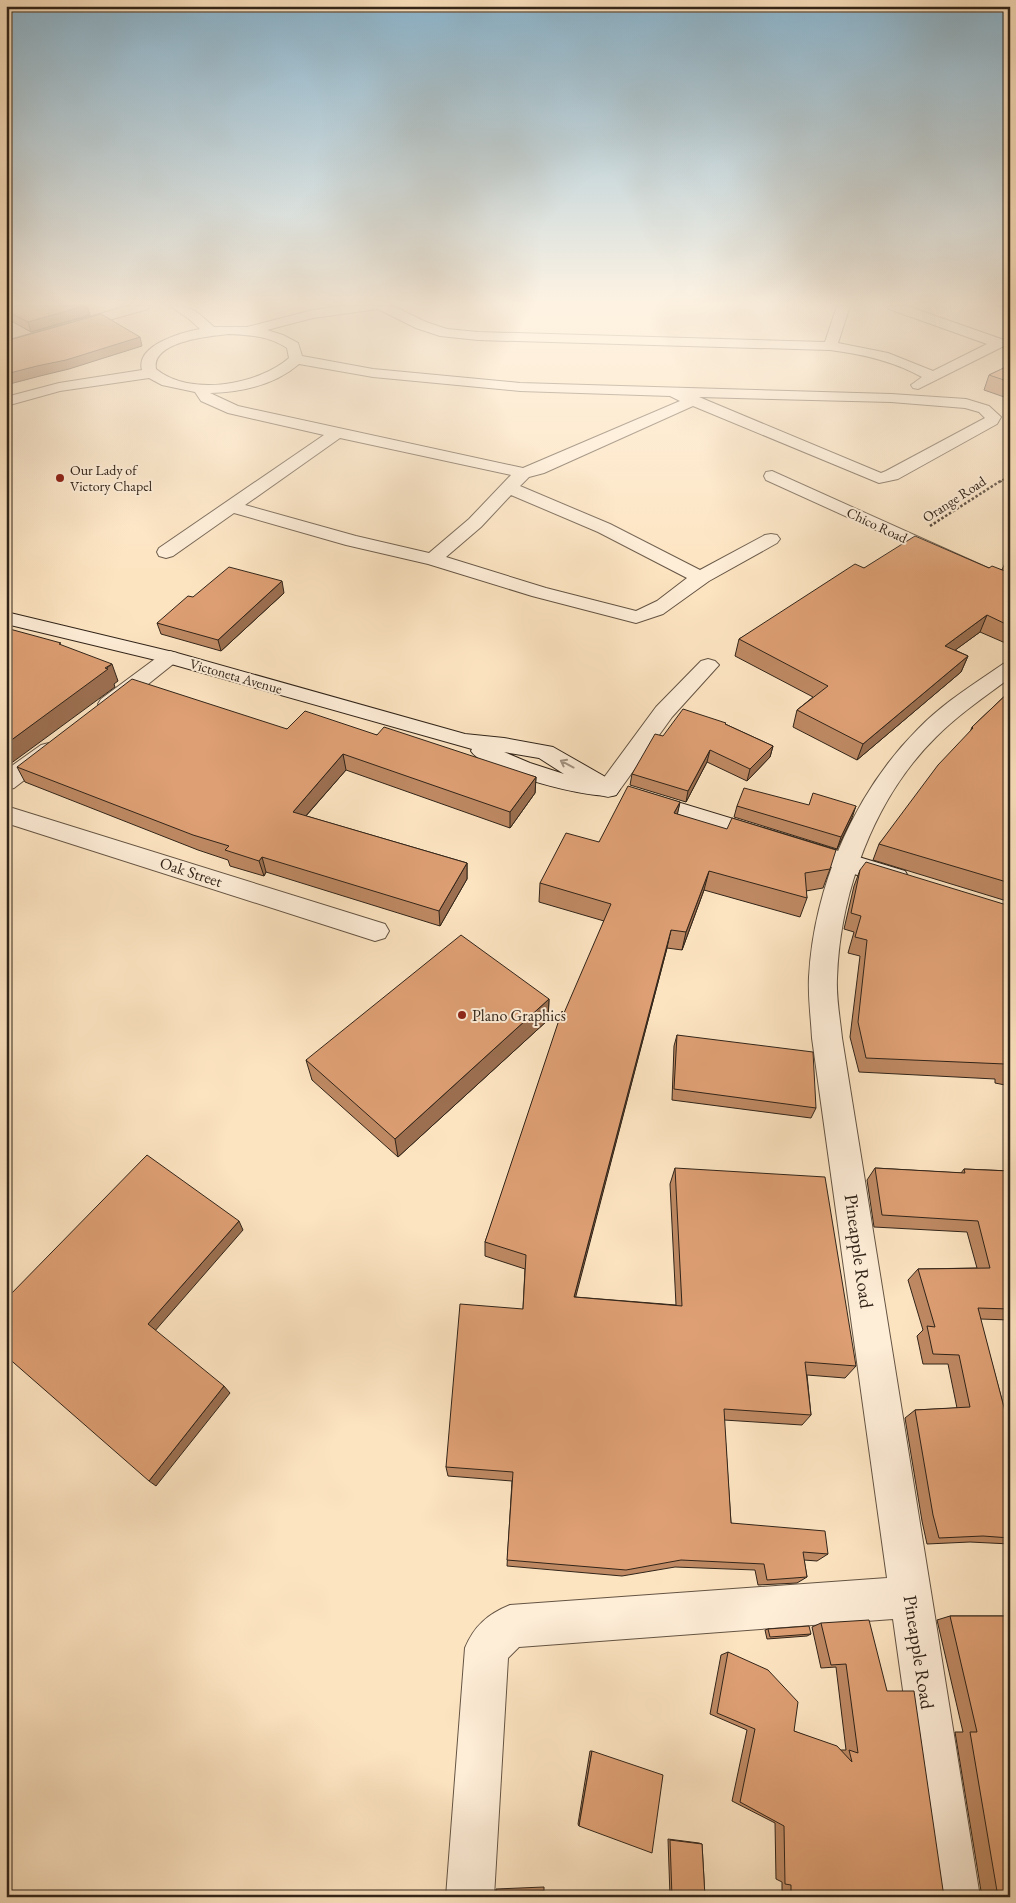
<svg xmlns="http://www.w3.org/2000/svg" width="1016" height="1903" font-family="'EB Garamond',serif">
  <rect width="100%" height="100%" fill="#fde4c1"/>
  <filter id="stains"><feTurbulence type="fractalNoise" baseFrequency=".004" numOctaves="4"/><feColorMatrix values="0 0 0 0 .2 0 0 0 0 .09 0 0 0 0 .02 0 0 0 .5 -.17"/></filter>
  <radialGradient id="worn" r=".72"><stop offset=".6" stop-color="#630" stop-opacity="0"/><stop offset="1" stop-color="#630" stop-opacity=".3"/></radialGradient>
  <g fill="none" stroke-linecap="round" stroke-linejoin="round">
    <g stroke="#645443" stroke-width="2">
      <path id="street" d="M127,306H149L148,309L6,349V341Z
        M170,306C194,306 197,312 214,327H247L313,310L342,306H393L426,322L447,329L478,332L825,342L837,306H850L838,343L888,353L933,371L987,344L889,309L888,306H907L1004,340L1006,343L1004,346L918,389L913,388L911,385L922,377C893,361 862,354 830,350L478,340L440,336L416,328L378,309L313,318L267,330L283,335L298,343L302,356L373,369L520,383L891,394L966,399L989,406L1001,417L997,424L898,479L879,483L693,406L544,473L529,477L520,486L610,524L700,570L765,535L771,534L777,535L780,539L777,543L709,581L663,614L636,623L532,596L428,564L346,545L234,513L173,556L166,558L159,556L157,552L159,548L324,435L228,413L201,401L195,392L162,385L149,378L60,391L6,406V397L59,383L142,370C135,345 183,332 200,329L189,319ZM229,334C250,335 269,336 287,348L289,358C258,385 190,397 156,369C151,341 211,336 229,334ZM299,364L373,377L520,391L670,396L680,401L523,468L238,406L210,393C242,392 275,385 299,364ZM699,397L891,402L965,408L979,412L985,418L886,471L881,473ZM340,438L511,475L469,519L429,553L356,536L245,505ZM511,495L598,532L687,578L657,601L636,611L546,588L446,557L481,527Z
        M772,471L1010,578V591L766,480L764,476L766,472Z
        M170,651L177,653L180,657L177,661L117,709L109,711L101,709L98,704L101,699L163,653Z
        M708,659L715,661L719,665L672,717L616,795L608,797L600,795L596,789L600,783L656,707L701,661Z
        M1010,662V678C984,697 958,715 936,737C874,798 840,892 837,978C836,998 840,1018 842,1038L980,1897H932L893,1619L519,1647L508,1658L494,1897H446L465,1648C474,1626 488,1614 510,1605L887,1578L812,1038C811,1018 808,997 809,977C814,887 854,793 918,729C943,703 974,684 1003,664Z
        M49,743L57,745L60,750L57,755L14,788L6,790V770L41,745Z
        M6,806L385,924L389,931L385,938L375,941L6,823Z"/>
    </g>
    <g stroke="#312419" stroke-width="2">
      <path id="secondary" d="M6,612L177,653L465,734L504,738L553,747L616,783L620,789L616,795C594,801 484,772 471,751L472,749L164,662L6,624ZM504,752L539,758L564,774L530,763Z
        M641,791L905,871L909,878L905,885L896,887L632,805L629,799L632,793Z"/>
    </g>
    <path stroke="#312419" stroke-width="2" stroke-dasharray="2 1" stroke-linecap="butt" d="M1000,482L1010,475"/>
    <path stroke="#312419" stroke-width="2.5" stroke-dasharray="2.5 2" stroke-linecap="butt" d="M930,526L1002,480"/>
    <use href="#street" fill="#feedd7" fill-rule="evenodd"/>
    <use href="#secondary" fill="#feedd7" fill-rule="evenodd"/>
  </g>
  <path fill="#be8963" stroke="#312419" d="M6,306H87L90,315L31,332L6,318Z
    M996,306H1010V310Z
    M1010,365V399L984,390L989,375Z
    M1010,554V645L980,632L955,650L968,656L961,672L857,760L793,727L797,710L813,697L735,656L739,639L864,568H989L1002,570L1008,556Z
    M284,593L221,651L161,634L157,623Z
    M1010,691V902L873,860L879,844L970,732L972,727Z
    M725,724L773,746L770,757L747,781L707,762L686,802L630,785L632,774L663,736Z
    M287,729L377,735L536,777L535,793L510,828L346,770L306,816L467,863V879L440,926L266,872L264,876L230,866L228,860L198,850L25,782L17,767Z
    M680,802L677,814L830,869L823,888L806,891L807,898L800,917L704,890L682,950L667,948L575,1297L676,1305L670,1184L675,1168L856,1366L845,1378L807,1375L811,1415L802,1425L724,1420L731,1523L828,1554L817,1561L804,1560L807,1577L797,1583L758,1585L755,1570L675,1567L622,1576L507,1566L512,1481L448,1476L446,1467L523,1309L525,1269L485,1256V1242L604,921L539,902L540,883L599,842Z
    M737,806L852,818L837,849L734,817Z
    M860,870L1010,906V1086L995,1083V1079L859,1072L850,1037L860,956L848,953L854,932L844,929L854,886Z
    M549,999L548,1020L398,1157L312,1080L306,1060Z
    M677,1035L816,1108L811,1118L672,1100L674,1046Z
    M875,1168L961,1173L964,1169L1010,1171V1320L980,1319L1006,1415H1010V1544L970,1542L927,1544L922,1521L905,1418L915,1410L957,1408L948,1364H923L917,1336L923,1330L908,1280L918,1269L977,1268L967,1232L874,1227L867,1180Z
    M950,1616H1010V1897H982L955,1732H963L937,1620Z
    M821,1623L887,1691L944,1897H782V1882L776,1879L775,1823L732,1801L747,1730L710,1714L721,1655L728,1652L794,1731L841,1750H846L836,1667L821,1668L812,1627Z
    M768,1629L811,1634L807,1636L767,1639L765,1630Z
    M590,1751H592L579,1826L578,1824Z
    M668,1839L699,1843L702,1844L705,1897L670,1896Z
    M544,1887V1891L496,1897V1889Z"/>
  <path fill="#9b6f50" stroke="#312419" d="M84,306H87L90,315L31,332L28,322Z
    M140,337L142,346L69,369L40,376L6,385V374Z
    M282,581L284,593L221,651L218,640Z
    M987,615L980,632L939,662L945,646Z
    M968,656L961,672L857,760L863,744Z
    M112,664L118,681L114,684L115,687L6,767V744Z
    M773,746L770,757L747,781L750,769Z
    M710,750L707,762L686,802L688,791Z
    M343,754L346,770L296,827L293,812Z
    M536,777L535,793L510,828V812Z
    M680,802L676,821L674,813Z
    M856,806L852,818L837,849L841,837Z
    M262,857L266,872L264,876L259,861Z
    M467,863V879L440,926L439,911Z
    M709,871L704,890L682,950L686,932Z
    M671,930L667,948L572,1311L574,1297Z
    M549,999L548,1020L398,1157L395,1139Z
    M239,1221L243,1230L154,1332L148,1324Z
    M224,1386L230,1393L156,1486L149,1481Z"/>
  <path fill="#dd9f73" stroke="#312419" d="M6,306H84L28,322L6,311Z
    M101,314L140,337L66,360L37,366L6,374V341Z
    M1010,365V382L989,375Z
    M915,536L989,568L992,566L1010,573V626L987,615L945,646L968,656L863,744L797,710L828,686L739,639L855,564L864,568Z
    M229,567L282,581L218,640L157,623L188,596L193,597Z
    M6,628L61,643L59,644L112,664L105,668L108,669L6,744Z
    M132,679L287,729L305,711L377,735L384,727L536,777L510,812L343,754L293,812L467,863L439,911L262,857L259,861L225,850L229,846L193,835L17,767Z
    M1010,691V883L879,844L938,765L973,728L972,727Z
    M683,709L726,723L725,724L773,746L750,769L710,750L688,791L632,774L655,734L663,736Z
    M628,786L680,802L674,813L727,829L732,818L836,850L830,869L805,873L807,898L709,871L686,932L671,930L574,1297L682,1306L675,1168L825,1177L856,1366L805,1362L811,1415L724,1409L731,1523L825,1531L828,1554L803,1552L807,1577L767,1580L764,1564L681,1560L626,1570L507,1560L513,1472L446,1467L460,1304L523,1309L526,1255L485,1242L562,1011L564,1013L611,904L540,883L566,833L599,842Z
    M744,788L809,805L813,793L856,806L841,837L737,806Z
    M866,862L1010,906V1069L1006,1068L1005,1064L866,1058L858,1022L867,940L855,937L861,916L851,913L860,870Z
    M461,935L549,999L395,1139L306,1060Z
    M677,1035L813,1052L816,1108L674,1089Z
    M147,1155L239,1221L148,1324L224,1386L149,1481L6,1356V1299Z
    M875,1168L965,1173L964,1169L1010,1171V1309L978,1308L1006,1415H1010V1538L983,1536L939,1538L933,1515L915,1410L970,1407L959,1355L933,1354L927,1326L935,1327L918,1269L990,1268L978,1221L882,1215Z
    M950,1616H1010V1897H998L970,1732H977Z
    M869,1620L887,1691H914L944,1897H791V1885L785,1884L784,1826L740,1802L755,1729L717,1713L728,1652L768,1670L798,1702L794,1731L837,1746L852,1762L849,1750L858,1753L846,1664L831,1665L821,1623Z
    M809,1626L811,1634L770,1637L768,1629Z
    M592,1751L663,1775L652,1853L579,1826Z
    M670,1840L702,1844L705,1897H672Z
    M544,1891V1897H496V1892Z"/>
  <defs><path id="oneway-shaft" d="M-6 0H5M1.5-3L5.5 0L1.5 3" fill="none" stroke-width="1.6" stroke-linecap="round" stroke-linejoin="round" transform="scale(1.25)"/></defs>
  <use stroke="#a29382" href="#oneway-shaft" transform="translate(567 764) rotate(-152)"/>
  <linearGradient id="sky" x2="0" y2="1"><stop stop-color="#8bb8d3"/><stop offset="0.53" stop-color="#fef3e3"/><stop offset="1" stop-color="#fef3e3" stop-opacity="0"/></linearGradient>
  <rect width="1016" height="573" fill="url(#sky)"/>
  <g fill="#8f2418" stroke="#feedd7" stroke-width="2">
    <circle cx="60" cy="478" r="5"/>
    <circle cx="462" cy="1015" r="5"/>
  </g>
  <g text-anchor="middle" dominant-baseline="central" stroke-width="4" stroke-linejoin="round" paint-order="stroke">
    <g font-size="14" fill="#312419" stroke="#feedd7" text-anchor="start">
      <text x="70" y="470">Our Lady of<tspan x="70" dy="16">Victory Chapel</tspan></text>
    </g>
    <g font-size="14" fill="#312419" stroke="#feedd7">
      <text transform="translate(954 499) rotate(-33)">Orange Road</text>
      <text transform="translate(877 525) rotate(25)">Chico Road</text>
      <text transform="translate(236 676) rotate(16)">Victoneta Avenue</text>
    </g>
    <g font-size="16" fill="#312419" stroke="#feedd7">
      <text transform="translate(191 872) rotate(18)">Oak Street</text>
    </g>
    <g font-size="16" fill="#312419" stroke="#feedd7" text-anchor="start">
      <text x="472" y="1015">Plano Graphics</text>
    </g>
    <g font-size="19" fill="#312419" stroke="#feedd7">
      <text transform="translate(859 1251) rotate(82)">Pineapple Road</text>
      <text transform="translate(919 1652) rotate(81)">Pineapple Road</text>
    </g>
  </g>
  <rect width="1016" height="1903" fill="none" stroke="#fde4c1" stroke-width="25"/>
  <rect x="8" y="8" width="1001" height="1888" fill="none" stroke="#312419" stroke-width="2.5"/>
  <rect x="12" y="12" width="991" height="1878" fill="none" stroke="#312419"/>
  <rect width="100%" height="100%" filter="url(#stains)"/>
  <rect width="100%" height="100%" fill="url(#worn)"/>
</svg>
